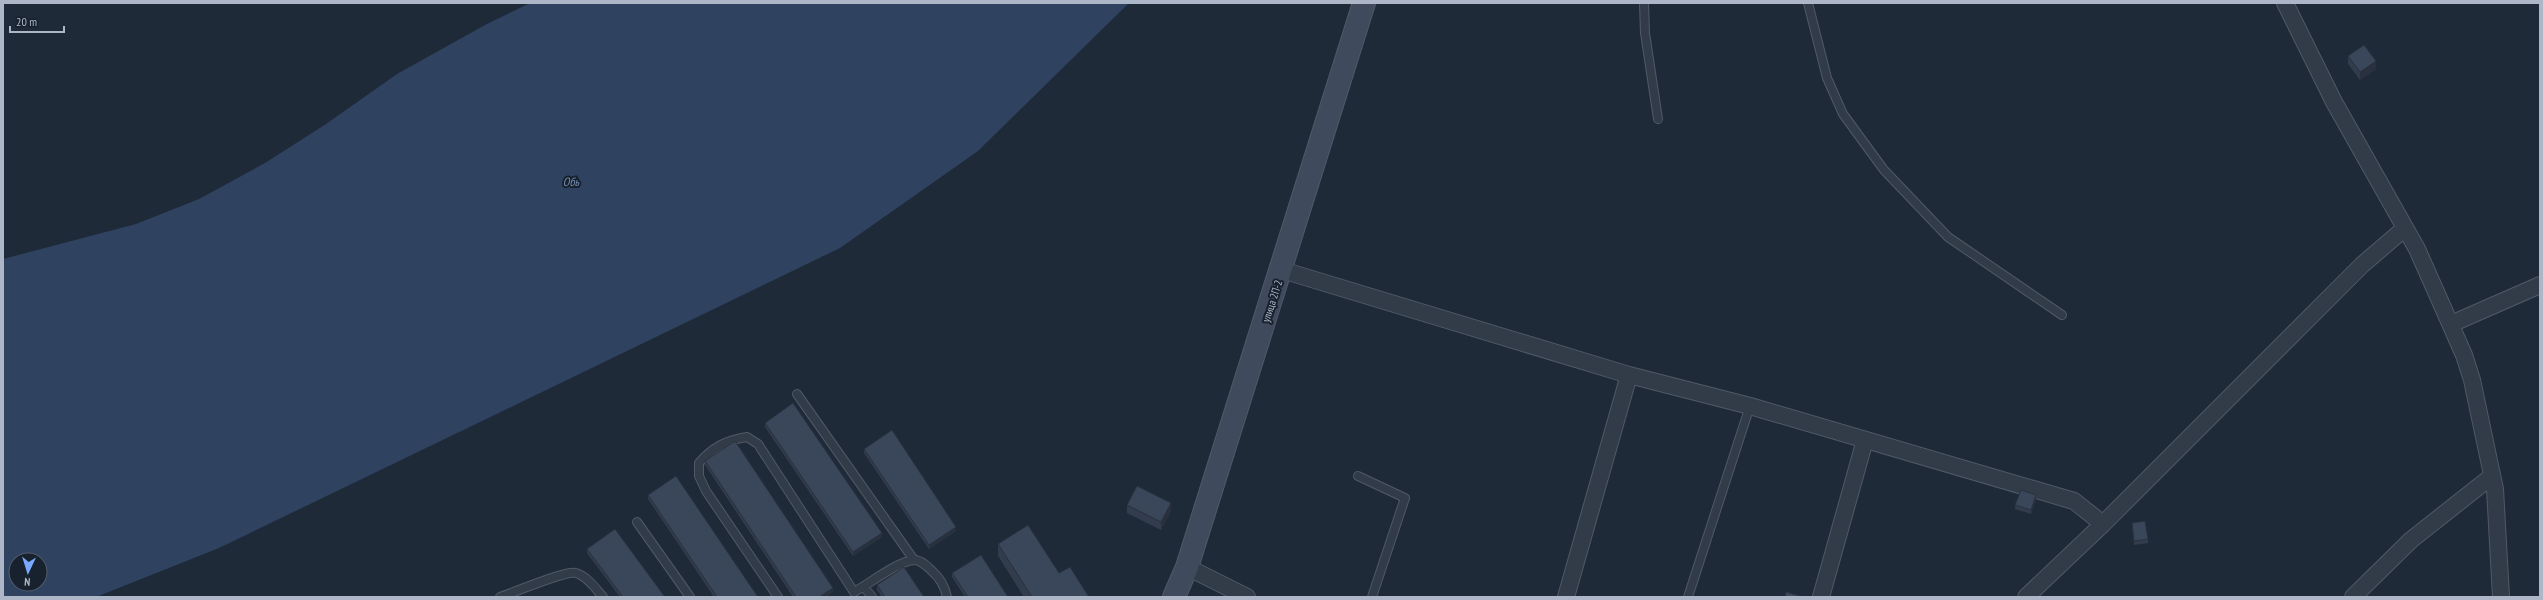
<svg xmlns="http://www.w3.org/2000/svg" width="2543" height="600" font-family="'PT Sans Narrow',sans-serif">
  <rect width="100%" height="100%" fill="#1f2a39"/>
  <path fill="#2f4260" fill-rule="evenodd" d="M530,3H1129L978,151L840,248L219,548L96,597H3V259L136,224L199,199L265,163L326,124L397,74L485,25ZM16,560H40V584H16Z"/>
  <g fill="none" stroke-linecap="round" stroke-linejoin="round">
    <g stroke="#505967" stroke-width="10">
      <path id="service" d="M1644,3L1645,33L1658,119
        M1808,3L1827,78L1843,114L1884,170L1948,237L2062,315
        M797,394L914,560
        M1358,476L1405,498L1372,597
        M637,522L690,597
        M864,587L872,597
        M500,597C513,593 566,570 576,573C587,576 596,589 603,597
        M778,597L706,491L699,476V463C712,448 726,440 747,437L758,444L854,592C869,584 898,561 914,560C921,560 927,566 932,571C940,578 945,587 947,597
        M1688,597L1750,406"/>
    </g>
    <g stroke="#505967" stroke-width="18">
      <path id="minor" d="M2285,3L2334,102L2417,249L2464,355L2472,380L2495,489L2501,597
        M1282,270L1629,375L1750,406L2074,501L2103,524
        M2451,324L2540,285
        M1187,567L1247,597
        M1566,597L1629,375
        M1821,597L1865,440
        M2026,597L2103,524L2362,265L2405,228
        M2353,597L2411,540L2492,476"/>
    </g>
    <g stroke="#505967" stroke-width="24">
      <path id="secondary" d="M1174,597L1187,567L1364,3"/>
    </g>
    <use href="#service" stroke="#323c49" stroke-width="8"/>
    <use href="#minor" stroke="#323c49" stroke-width="16"/>
    <use href="#secondary" stroke="#404a5d" stroke-width="22"/>
  </g>
  <path fill="#323c4d" d="M2348,56L2376,69L2360,80L2348,64Z
    M765,423L882,537L853,556L765,427Z
    M864,449L956,531L929,549L864,453Z
    M705,461L833,592L825,597H793L705,465Z
    M648,495L758,597H714L648,499Z
    M2036,499L2031,514L2015,509V505Z
    M1127,505L1171,511L1161,530L1127,513Z
    M2132,523L2148,539V543L2134,545Z
    M998,544L1059,573L1089,597H1024L998,556Z
    M587,549L665,597H620L587,553Z
    M952,573L1008,597H965L952,577Z
    M877,585L924,597H882L877,590Z"/>
  <path fill="#29313e" d="M2376,61V69L2360,80V72Z
    M2036,495V499L2031,514V510Z
    M1171,503V511L1161,530V522Z
    M956,527V531L929,549V545Z
    M882,533V537L853,556V552Z
    M833,588V592L825,597H819Z"/>
  <path fill="#3a4659" stroke="#29313e" d="M2364,45L2376,61L2360,72L2348,56Z
    M793,403L882,533L853,552L765,423Z
    M892,430L956,527L929,545L864,449Z
    M735,441L833,588L819,597H796L705,461Z
    M676,476L758,597H717L648,495Z
    M1137,486L1171,503L1161,522L1127,505Z
    M2021,490L2036,495L2031,510L2015,505Z
    M2145,521L2148,539L2134,541L2132,523Z
    M1028,525L1059,573L1070,567L1089,597H1032L998,544Z
    M615,529L665,597H623L587,549Z
    M981,555L1008,597H968L952,573Z
    M904,567L924,597H885L877,585Z
    M1786,592L1804,597H1785Z"/>
  <g text-anchor="middle" dominant-baseline="central" stroke-width="4" stroke-linejoin="round" paint-order="stroke">
    <g font-size="11" fill="#adb6c6" stroke="#18212e">
      <text transform="translate(1272 301) rotate(-72)">улица 2П-2</text>
    </g>
    <g font-size="12" font-style="italic" fill="#738cb1" stroke="#18212e">
      <text x="571" y="181">Обь</text>
    </g>
  </g>
  <rect width="2543" height="600" fill="none" stroke="#adb6c6" stroke-width="8"/>
  <g transform="translate(28 572) rotate(184)"><circle r="19" fill="#18212e" stroke="#545d6b"/>
  <path d="M0-3L7 15L0 10L-7 15Z" fill="#79aaff"/>
  <text y="-6" font-size="11" font-weight="bold" text-anchor="middle" fill="#adb6c6">N</text>
  </g>
  <path d="M10 26v6h54v-6" fill="none" stroke="#adb6c6" stroke-width="2"/>
  <text x="16" y="26" font-size="12" fill="#adb6c6" stroke="#18212e" stroke-width="3" paint-order="stroke">20 m</text>
</svg>
